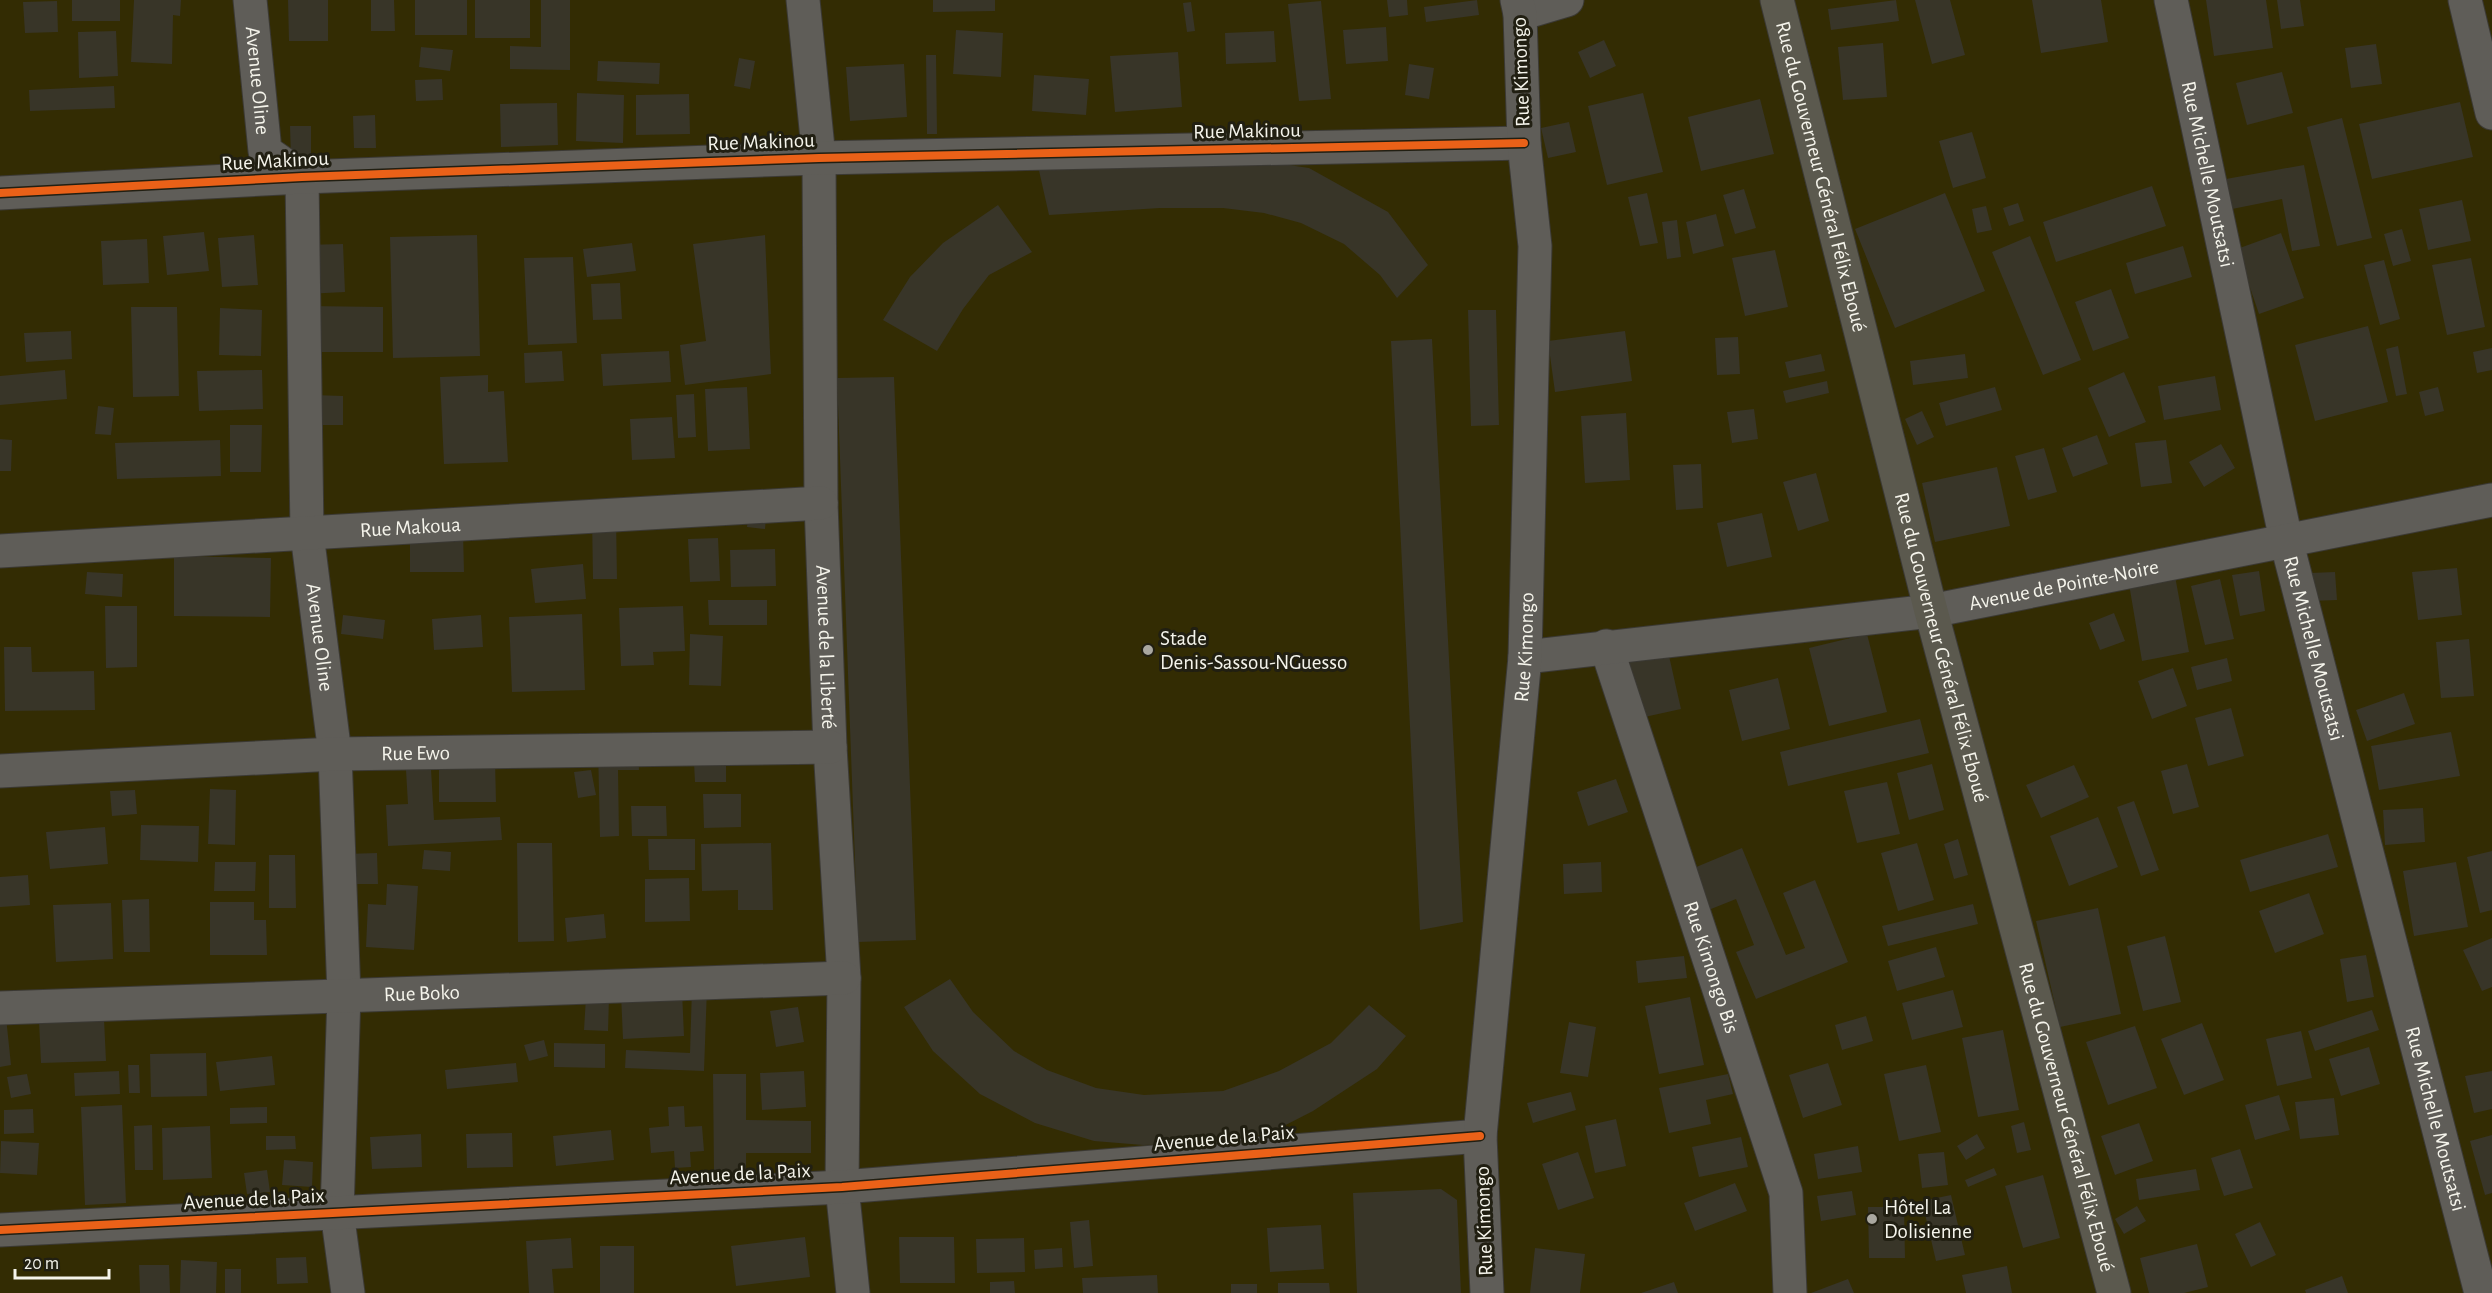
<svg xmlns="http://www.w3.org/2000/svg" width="2492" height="1293" font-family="'Alegreya Sans',sans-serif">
  <rect width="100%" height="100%" fill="#1e1c16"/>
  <path fill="#332c03" d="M0,0H2492V1293H0Z"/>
  <path fill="#383528" d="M72,0H120V21H72Z
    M134,0H181L180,16L173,15L172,64L131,62Z
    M288,0H328V41H289Z
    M371,0H394L395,31H371Z
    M415,0H467V35H415Z
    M475,0H530V38H475Z
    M541,0H570V70L510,69V46L541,47Z
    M933,0H995V11L933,12Z
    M1387,0H1407L1408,15L1389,17Z
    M1477,0L1479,15L1426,22L1424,7Z
    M1896,0L1899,21L1831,30L1828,9Z
    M1915,0H1950L1965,55L1932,64Z
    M2032,0H2101L2108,42L2041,53Z
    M2206,0H2266L2273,48L2214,56Z
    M2277,0H2300L2304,26L2281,29Z
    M57,1L58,32L25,33L23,2Z
    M1321,1L1331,99L1299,101L1288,4Z
    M1191,2L1195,31L1187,32L1183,3Z
    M1386,27L1388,61L1346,64L1343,30Z
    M956,30L1003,33L1001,77L953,74Z
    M116,31L118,76L79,78L78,32Z
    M1274,31L1276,62L1226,64L1225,33Z
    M1604,40L1616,66L1590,78L1578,52Z
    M1883,43L1887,97L1843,100L1838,47Z
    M2376,44L2382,84L2351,88L2345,48Z
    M421,47L453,50L450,71L419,67Z
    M1178,52L1182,107L1115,112L1110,56Z
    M926,55H936L937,134H927Z
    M739,58L755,61L750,89L734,86Z
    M598,61L660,63L659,84L597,81Z
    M904,64L907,117L850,121L846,67Z
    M1409,64L1434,68L1429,99L1405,95Z
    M2282,72L2293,113L2247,125L2236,83Z
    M1034,75L1089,79L1086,115L1032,111Z
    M442,79L443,100L416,101L415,80Z
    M114,86L115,108L30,111L29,90Z
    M577,93L624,95L623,143L576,141Z
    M1643,93L1663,172L1607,185L1588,106Z
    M689,94L690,134L636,135V95Z
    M1760,99L1774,154L1701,171L1688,117Z
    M2460,102L2473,157L2372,179L2359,124Z
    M557,103L558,145L501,147L500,104Z
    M375,115L376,148H354L353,116Z
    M2342,118L2372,238L2337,246L2307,127Z
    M1569,122L1576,152L1548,158L1541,128Z
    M290,126H311V158H291Z
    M1972,132L1986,178L1953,188L1939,141Z
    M1233,157L1309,168L1388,212L1428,265L1397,298L1380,275L1344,244L1301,223L1264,213L1223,208H1160L1049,215L1038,166Z
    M2304,165L2320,246L2292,251L2282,199L2232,209L2226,179Z
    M2152,186L2166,226L2056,262L2043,222Z
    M1744,189L1756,228L1735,234L1723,195Z
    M1647,193L1658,243L1640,246L1628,197Z
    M1945,193L1985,291L1895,328L1855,229Z
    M2462,200L2471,241L2428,250L2419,209Z
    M2018,203L2024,221L2009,226L2003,208Z
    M998,205L1032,252L989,275L963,309L937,351L883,320L910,277L943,243Z
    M1986,206L1992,230L1977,233L1972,209Z
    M1716,214L1724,246L1693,254L1686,222Z
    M1677,220L1681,257L1667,259L1662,222Z
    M2402,229L2411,261L2393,266L2384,234Z
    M204,232L209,271L167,275L163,236Z
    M2281,233L2304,298L2259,314L2237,249Z
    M254,235L258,285L222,287L218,238Z
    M477,235L480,356L393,358L390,237Z
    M765,235L771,374L685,385L680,345L706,341L693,244Z
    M2030,236L2081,360L2043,375L1992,252Z
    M147,239L149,283L103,285L101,241Z
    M632,243L636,271L587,277L583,249Z
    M343,244L345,292L306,294L303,245Z
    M2183,246L2192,277L2135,294L2126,263Z
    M1775,250L1788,307L1745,316L1732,258Z
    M573,257L577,343L528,345L524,258Z
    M2471,258L2485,327L2447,335L2432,265Z
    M2384,260L2400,319L2380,325L2364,265Z
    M620,283L622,319L593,320L591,284Z
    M2111,289L2129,338L2093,351L2075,302Z
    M308,306L383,307V352H307Z
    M131,307H177L179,396L133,397Z
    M220,308L262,310L261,356L219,355Z
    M1468,310H1496L1499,425L1471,426Z
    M2368,326L2388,402L2315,421L2295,345Z
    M71,331L72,359L26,362L24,333Z
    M1625,331L1632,381L1555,392L1548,341Z
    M1738,337L1740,374L1717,375L1715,338Z
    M1432,339L1463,922L1420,930L1391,341Z
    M2398,346L2407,394L2396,396L2386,349Z
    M2492,348V370L2477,373L2473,352Z
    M562,351L564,381L525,383L524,353Z
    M669,351L671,382L603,386L601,354Z
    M1821,354L1825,371L1789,378L1785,362Z
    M1965,354L1968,378L1913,385L1910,361Z
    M65,370L67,399L0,405V376Z
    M262,370L263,409L199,411L197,371Z
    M2124,372L2146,422L2109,437L2088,388Z
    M488,375V392L504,391L508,462L444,464L440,377Z
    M2215,376L2221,410L2164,420L2158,386Z
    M894,377L916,940L858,942L837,378Z
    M1827,381L1829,393L1786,403L1783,391Z
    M747,387L750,449L708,451L705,389Z
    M1995,387L2002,410L1946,426L1939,403Z
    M2438,387L2444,411L2425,416L2419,392Z
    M694,394L696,437L678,438L676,395Z
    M313,395L343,396V425H313Z
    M98,406L114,408L111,435L95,434Z
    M1754,409L1758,439L1732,443L1727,412Z
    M1922,411L1934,437L1917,445L1905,419Z
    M1626,413L1630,480L1585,483L1581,416Z
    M672,417L675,458L632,460L630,419Z
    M230,425H262L261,472H230Z
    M2097,435L2108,464L2073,477L2062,448Z
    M0,439L12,440L11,471H0Z
    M220,440L221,476L117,479L115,443Z
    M2166,440L2172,483L2141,487L2135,443Z
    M2221,444L2235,468L2204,487L2189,462Z
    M2044,448L2057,492L2028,500L2015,456Z
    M1701,464L1703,508L1676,510L1673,465Z
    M1997,467L2010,526L1935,542L1922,483Z
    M1816,473L1829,521L1798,531L1783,482Z
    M749,505L767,506L765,529L747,527Z
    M1762,513L1772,557L1727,567L1717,523Z
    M592,517H616L617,579H593Z
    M463,532L464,572H410V533Z
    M718,538L720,581L690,582L688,539Z
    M775,549L776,586L731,587L730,550Z
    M174,556L271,558L270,617L174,616Z
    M583,564L586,599L535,603L531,569Z
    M2457,568L2462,615L2418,620L2412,572Z
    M2259,571L2265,611L2240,616L2232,575Z
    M87,572L123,574L122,597L85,594Z
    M2335,572L2337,600L2311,601L2310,573Z
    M2175,576L2189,652L2142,661L2129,584Z
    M2220,579L2234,639L2205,645L2191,586Z
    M708,600H767V625H709Z
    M105,606H137V667L106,668Z
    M683,606L685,651L653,652L654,665L621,666L619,608Z
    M2114,613L2125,641L2100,650L2089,623Z
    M582,614L585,690L512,692L509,617Z
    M343,615L385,620L383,639L341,634Z
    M481,615L483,647L434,650L432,619Z
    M690,634L723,636L721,686L689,685Z
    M1867,634L1887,712L1829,726L1809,648Z
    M2469,639L2474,696L2441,698L2436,642Z
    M4,647H31L32,672L94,671L95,710L5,711Z
    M1667,647L1681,709L1640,718L1625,656Z
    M2227,658L2232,681L2197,690L2191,667Z
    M2173,668L2187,706L2152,719L2138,681Z
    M1778,678L1790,729L1742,741L1729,690Z
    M2404,693L2415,724L2367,741L2356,710Z
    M2231,708L2244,756L2208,766L2195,718Z
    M1920,719L1929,753L1788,786L1780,752Z
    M2451,732L2460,776L2379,790L2371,746Z
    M598,747H638L639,770H618L619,836L600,837Z
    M430,752L434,820L500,817L502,840L388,846L386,805L408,804L405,753Z
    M439,760H495L496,802H439Z
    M726,762V782H695L694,763Z
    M1932,764L1944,810L1909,820L1897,773Z
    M2187,764L2199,807L2173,814L2161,771Z
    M2074,765L2089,797L2041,818L2026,785Z
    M591,770L596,795L578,798L574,772Z
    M1616,779L1628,812L1588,826L1577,792Z
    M1887,782L1900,834L1857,843L1844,791Z
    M210,789L236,790L235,845L208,844Z
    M135,790L137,814L112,816L110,791Z
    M703,794H741V827L704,828Z
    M2134,801L2159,870L2141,876L2117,807Z
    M631,806H666L667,836H632Z
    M2423,808L2425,842L2385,845L2383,810Z
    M2098,817L2118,867L2069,886L2050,836Z
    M141,825L199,826L198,862L140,860Z
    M105,827L108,864L50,869L46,832Z
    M2328,834L2338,867L2250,892L2240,860Z
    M648,839H695V870H649Z
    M1958,839L1968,875L1954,879L1944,844Z
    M517,843H552L554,941L518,942Z
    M771,843L773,910H738V890L702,891L701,844Z
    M1917,843L1934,900L1898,911L1881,853Z
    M1742,848L1786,955L1805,948L1783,893L1815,880L1848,962L1756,999L1736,952L1754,945L1736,899L1706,911L1689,870Z
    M424,850L451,852L450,871L422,869Z
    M2492,851V910L2480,913L2467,857Z
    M377,853L378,884H346L345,854Z
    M269,855H295L296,908H269Z
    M215,862H256L255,891H214Z
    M1601,862L1602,892L1564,894L1563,864Z
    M2456,862L2468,927L2414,936L2403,871Z
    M28,875L30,905L0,907V877Z
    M689,878L690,921L645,922V879Z
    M387,884L418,886L414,950L366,947L368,904L386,905Z
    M2309,893L2324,934L2275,953L2259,911Z
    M149,899L150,952H124L122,900Z
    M210,902H254V920H266L267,955H210Z
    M111,903L113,959L56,962L53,905Z
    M1973,904L1978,924L1888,946L1882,926Z
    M2098,908L2121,1014L2060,1027L2036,921Z
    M604,914L606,938L567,942L565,918Z
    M2165,936L2181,1002L2143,1011L2127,946Z
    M2492,938V987L2482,991L2463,950Z
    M1936,947L1945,977L1897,991L1888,961Z
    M2366,955L2374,997L2347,1002L2340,959Z
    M1684,956L1687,978L1638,983L1636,961Z
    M950,979L973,1012L1014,1051L1047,1070L1096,1088L1144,1095L1223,1091L1279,1071L1331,1043L1369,1005L1406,1036L1377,1069L1313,1111L1268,1134L1205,1143L1143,1145L1094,1141L1035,1123L980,1094L933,1051L904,1007Z
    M692,988H707L704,1071L625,1068L626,1050L690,1053Z
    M1953,990L1963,1027L1912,1040L1902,1003Z
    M682,991L684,1036L623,1039L621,994Z
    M586,997L609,998L608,1031L584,1030Z
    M1690,997L1704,1065L1659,1074L1645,1006Z
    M798,1007L804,1042L776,1047L770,1011Z
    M2372,1010L2379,1030L2315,1051L2308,1031Z
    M1866,1016L1873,1041L1842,1050L1835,1025Z
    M6,1017L11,1065L0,1067V1018Z
    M104,1019L106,1061L41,1063L39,1021Z
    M1569,1022L1596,1027L1588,1077L1560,1073Z
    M2202,1023L2224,1080L2184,1095L2161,1039Z
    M2135,1026L2157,1088L2108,1105L2086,1042Z
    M2003,1030L2019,1110L1978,1117L1962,1038Z
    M2301,1031L2312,1078L2277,1086L2266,1039Z
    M544,1040L548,1056L529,1061L524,1045Z
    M554,1043L605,1044V1068L554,1067Z
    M2369,1047L2380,1084L2341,1096L2329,1059Z
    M206,1053L207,1096L151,1097L150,1054Z
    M272,1056L275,1085L220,1091L216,1062Z
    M516,1063L518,1082L447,1089L445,1070Z
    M1828,1063L1842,1105L1803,1118L1789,1075Z
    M128,1065H139L140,1093H129Z
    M1926,1065L1941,1132L1899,1141L1884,1074Z
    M119,1071L120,1094L75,1096L74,1073Z
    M804,1071L806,1107L762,1110L760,1073Z
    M2492,1071V1109L2474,1113L2465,1076Z
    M27,1074L31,1094L11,1098L7,1077Z
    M713,1074H746V1120L811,1121V1153H746V1173L714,1174Z
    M1728,1074L1733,1094L1706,1100L1711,1124L1669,1133L1659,1088Z
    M1571,1092L1576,1110L1533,1123L1527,1103Z
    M2279,1095L2290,1130L2255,1140L2245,1105Z
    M2334,1098L2339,1135L2300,1139L2295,1102Z
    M122,1105L126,1203L85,1205L81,1107Z
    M684,1106L685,1127L702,1126L704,1151L690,1152L691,1167L675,1168L674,1151L651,1153L649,1128L669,1126L668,1107Z
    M267,1107V1123L230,1124V1108Z
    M33,1109L34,1133L4,1134V1110Z
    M1616,1119L1626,1166L1595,1173L1585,1126Z
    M2024,1122L2031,1150L2017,1153L2011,1126Z
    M2139,1123L2153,1161L2115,1175L2101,1136Z
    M152,1125L153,1170H135L134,1126Z
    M210,1126L212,1178L163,1180L162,1128Z
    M611,1130L614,1160L556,1166L553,1136Z
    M512,1133L513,1167L467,1168L466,1134Z
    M421,1134L422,1167L372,1169L370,1137Z
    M1977,1134L1985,1148L1966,1160L1957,1146Z
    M2492,1135V1193L2485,1195L2470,1141Z
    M266,1136H295L296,1149L266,1150Z
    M1741,1137L1748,1167L1699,1177L1692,1147Z
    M1,1141L39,1143L37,1175L0,1173Z
    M1858,1146L1862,1172L1818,1179L1814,1154Z
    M2240,1149L2253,1188L2224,1196L2211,1158Z
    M1578,1152L1594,1198L1558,1210L1542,1164Z
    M1944,1152L1948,1185L1922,1188L1918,1154Z
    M284,1160L313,1162L312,1187L282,1185Z
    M1994,1168L1997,1175L1968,1187L1965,1180Z
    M2196,1169L2200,1190L2139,1200L2136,1179Z
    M267,1170L270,1192L247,1194L244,1173Z
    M2043,1175L2060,1238L2023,1248L2005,1186Z
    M1735,1183L1747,1211L1695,1231L1684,1203Z
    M1441,1189L1457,1200L1461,1293H1357L1353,1193Z
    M1852,1191L1856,1215L1821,1221L1817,1196Z
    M1951,1195L1965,1255L1936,1261L1922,1201Z
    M2137,1206L2146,1221L2124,1234L2115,1219Z
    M1868,1207H1904L1905,1258H1869Z
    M1089,1220L1093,1266L1074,1268L1070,1222Z
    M2260,1222L2276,1255L2251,1267L2235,1234Z
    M1321,1225L1324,1269L1270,1272L1267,1228Z
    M805,1237L810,1277L736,1286L731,1246Z
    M899,1237H954L955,1283H900Z
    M571,1238L573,1268L552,1269L554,1293H529L526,1241Z
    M1024,1238L1025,1272L977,1273L976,1239Z
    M2197,1244L2208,1287L2184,1293H2149L2140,1258Z
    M600,1246H634V1293H600Z
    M1062,1248L1063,1267L1035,1269L1034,1250Z
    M1535,1248L1585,1254L1580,1293H1530Z
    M306,1257L308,1283L277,1284L276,1258Z
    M181,1260L217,1262L216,1293H180Z
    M139,1265H169L170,1293H140Z
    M2007,1266L2012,1293H1966L1962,1275Z
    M225,1269H241V1293H225Z
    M1157,1275L1158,1293H1083L1082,1278Z
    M2342,1276L2348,1293H2306L2305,1290Z
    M1848,1279L1854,1293H1811Z
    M1014,1281L1015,1293H990V1282Z
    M1674,1282L1678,1293H1641Z
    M1278,1283H1329L1330,1293H1278Z
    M1231,1284H1257V1293H1231Z"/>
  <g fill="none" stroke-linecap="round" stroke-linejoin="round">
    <g stroke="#3b3934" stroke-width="35">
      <g id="minor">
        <path id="s1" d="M250,0L265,151L302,177L307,534L335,754L344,995L337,1212L348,1293"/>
        <path id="s2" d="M803,0L819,158L821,503L830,747L844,978L842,1187L853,1293"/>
        <path id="s3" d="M2171,0L2286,540L2481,1293"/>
        <path d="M2465,0L2492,113"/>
        <path d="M1520,14L1567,0"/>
        <path d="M0,193L302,177L819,158L1524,143"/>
        <path id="s4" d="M0,551L821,503"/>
        <path id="s5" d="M1606,646L1786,1193L1790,1293"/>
        <path id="s6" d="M1525,657L1931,611L2492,500"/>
        <path id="s7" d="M0,771L335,754L830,747"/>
        <path id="s8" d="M0,1008L844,978"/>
        <path d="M0,1230L842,1187L1480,1136"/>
        <path id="s9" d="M1487,1293L1480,1136L1525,657L1535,246L1524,143L1520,14L1517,0"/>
      </g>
    </g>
    <g stroke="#3b3934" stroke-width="35">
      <g id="major">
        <path id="s10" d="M1777,0L1931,611L2114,1293"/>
      </g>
    </g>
    <use href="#minor" stroke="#5f5d58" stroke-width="33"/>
    <use href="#major" stroke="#5b594e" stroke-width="33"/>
    <g stroke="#211f12" stroke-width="11">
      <path id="cycleway" d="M0,193L302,177L819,158L1524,143
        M0,1230L842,1187L1480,1136"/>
    </g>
    <use href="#cycleway" stroke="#ea6118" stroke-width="8"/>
  </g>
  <g fill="#aaa8a0" stroke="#211f12" stroke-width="2">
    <circle cx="1148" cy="650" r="6"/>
    <circle cx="1872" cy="1219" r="6"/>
  </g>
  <g text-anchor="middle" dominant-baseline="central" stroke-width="6" stroke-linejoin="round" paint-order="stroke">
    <g font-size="21" fill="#f5f4eb" stroke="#211f12">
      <text transform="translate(1521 72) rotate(-92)">Rue Kimongo</text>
      <text stroke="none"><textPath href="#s1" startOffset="81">Avenue Oline</textPath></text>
      <text transform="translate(1247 131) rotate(-1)">Rue Makinou</text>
      <text transform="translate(761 142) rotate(-2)">Rue Makinou</text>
      <text transform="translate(275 161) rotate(-3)">Rue Makinou</text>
      <text stroke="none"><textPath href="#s3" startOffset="178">Rue Michelle Moutsatsi</textPath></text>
      <text stroke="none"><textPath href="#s10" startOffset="182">Rue du Gouverneur Général Félix Eboué</textPath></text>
      <text stroke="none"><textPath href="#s4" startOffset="411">Rue Makoua</textPath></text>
      <text stroke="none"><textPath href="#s6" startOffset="544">Avenue de Pointe-Noire</textPath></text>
      <text stroke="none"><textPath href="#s1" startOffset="658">Avenue Oline</textPath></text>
      <text stroke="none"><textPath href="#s2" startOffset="648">Avenue de la Liberté</textPath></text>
      <text stroke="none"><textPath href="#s9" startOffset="648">Rue Kimongo</textPath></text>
      <text stroke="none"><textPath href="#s10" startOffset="668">Rue du Gouverneur Général Félix Eboué</textPath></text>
      <text stroke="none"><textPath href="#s3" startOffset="664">Rue Michelle Moutsatsi</textPath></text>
      <text stroke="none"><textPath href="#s7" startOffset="416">Rue Ewo</textPath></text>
      <text stroke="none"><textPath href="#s5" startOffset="338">Rue Kimongo Bis</textPath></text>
      <text stroke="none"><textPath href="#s8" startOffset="422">Rue Boko</textPath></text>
      <text stroke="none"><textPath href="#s10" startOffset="1154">Rue du Gouverneur Général Félix Eboué</textPath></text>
      <text stroke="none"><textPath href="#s3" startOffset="1150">Rue Michelle Moutsatsi</textPath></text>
      <text transform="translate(1224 1138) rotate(-5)">Avenue de la Paix</text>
      <text transform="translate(740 1174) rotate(-3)">Avenue de la Paix</text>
      <text transform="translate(254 1199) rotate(-3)">Avenue de la Paix</text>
      <text transform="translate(1484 1221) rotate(-92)">Rue Kimongo</text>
    </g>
    <g font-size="21" fill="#f5f4eb" stroke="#211f12" text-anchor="start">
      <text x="1160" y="638">Stade<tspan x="1160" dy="24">Denis-Sassou-NGuesso</tspan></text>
      <text x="1884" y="1207">Hôtel La<tspan x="1884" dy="24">Dolisienne</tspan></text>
    </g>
  </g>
  <path d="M15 1269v9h94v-9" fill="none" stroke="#f5f4eb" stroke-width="3"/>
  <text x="24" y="1269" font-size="18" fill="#f5f4eb" stroke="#211f12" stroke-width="4.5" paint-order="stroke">20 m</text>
</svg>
